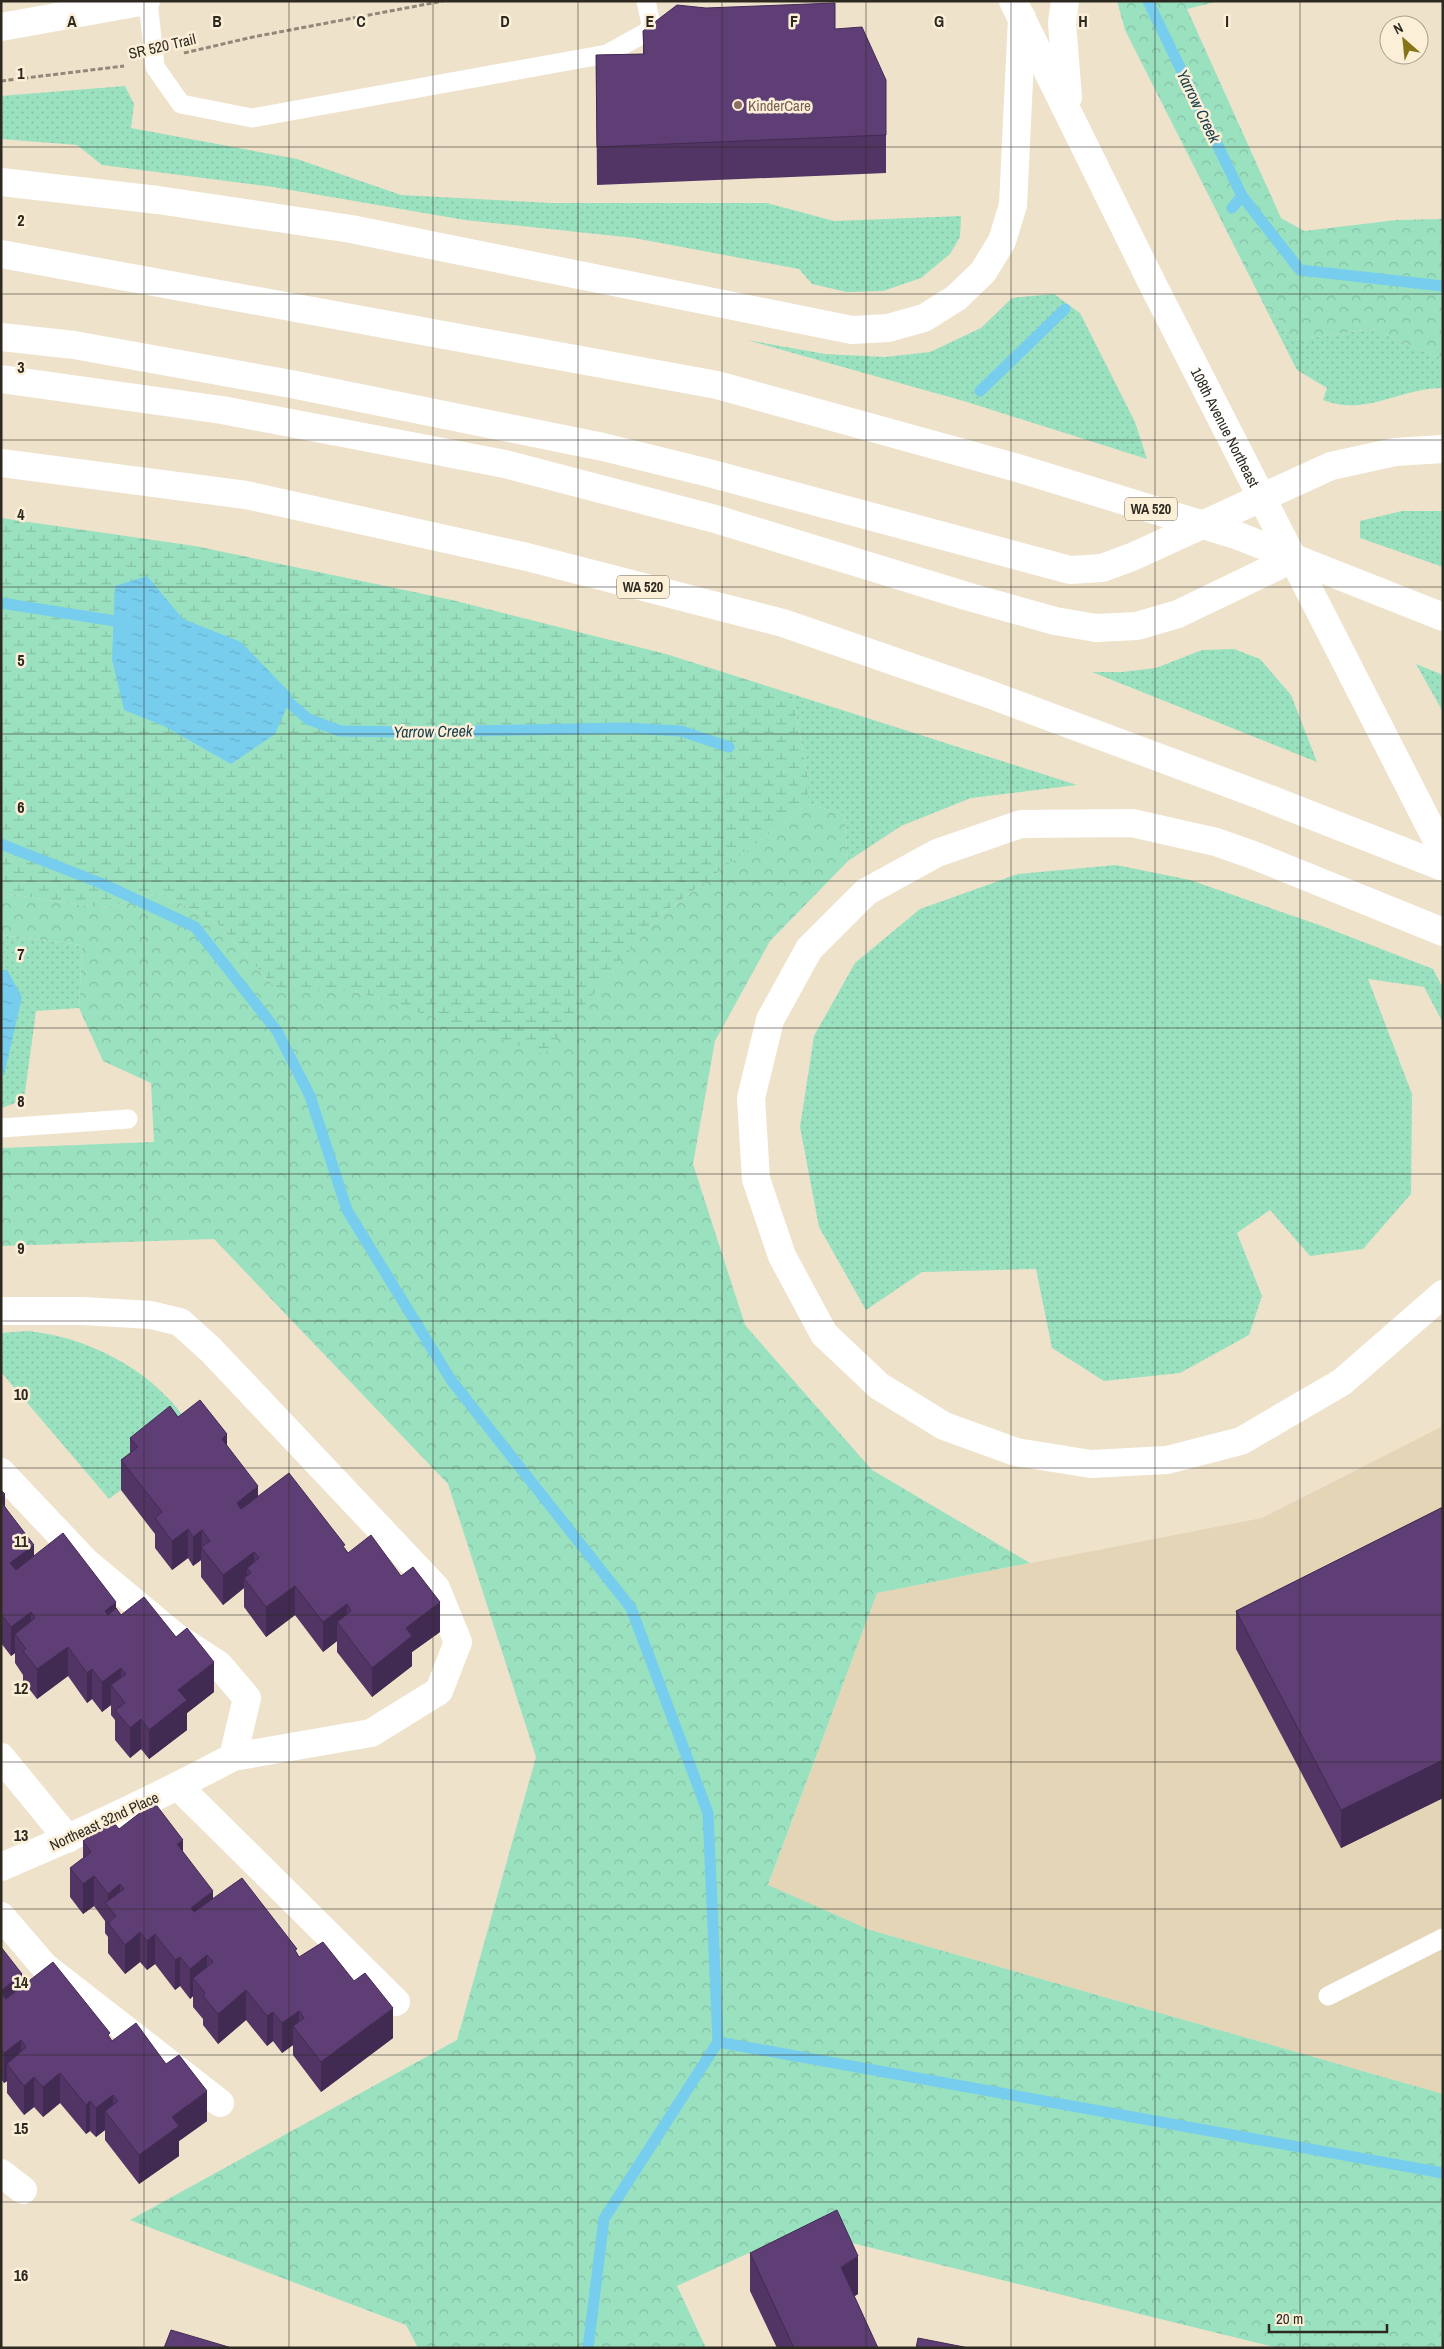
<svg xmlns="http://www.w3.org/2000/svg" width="1444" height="2349" viewBox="0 0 1444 2349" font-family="'Archivo Narrow',sans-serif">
	<defs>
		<pattern id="grass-dots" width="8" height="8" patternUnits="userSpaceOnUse" patternTransform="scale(1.25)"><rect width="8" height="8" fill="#9ae1c0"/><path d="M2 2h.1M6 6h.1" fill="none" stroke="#85c1a5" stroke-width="1.8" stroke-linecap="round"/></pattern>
		<pattern id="forest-crowns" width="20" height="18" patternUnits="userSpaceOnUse" patternTransform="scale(1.25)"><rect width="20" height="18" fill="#9ae1c0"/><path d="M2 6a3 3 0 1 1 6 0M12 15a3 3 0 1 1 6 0" fill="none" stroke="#85c1a5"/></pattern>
		<pattern id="wetland-marsh" width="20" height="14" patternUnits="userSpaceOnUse" patternTransform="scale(1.25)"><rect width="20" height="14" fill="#9ae1c0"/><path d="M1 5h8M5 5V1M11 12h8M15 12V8" fill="none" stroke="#85c1a5"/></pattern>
		<pattern id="water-ripples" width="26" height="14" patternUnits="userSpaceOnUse" patternTransform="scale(1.25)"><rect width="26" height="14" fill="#77cded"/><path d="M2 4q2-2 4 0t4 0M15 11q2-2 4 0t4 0" fill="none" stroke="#67b0cb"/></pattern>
	</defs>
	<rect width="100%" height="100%" fill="#eee2cb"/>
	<path fill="#e4d5b7" d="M1443 1426V2094L870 1930 768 1886 877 1593 1262 1518Z"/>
	<g fill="url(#grass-dots)">
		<path d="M125 86 134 104 131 128 297 159 401 195 552 203H767L834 221 961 216 960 237 950 254 921 278 883 291 847 292 812 284 799 269 634 238 465 220 273 187 102 165 77 145 1 139V96Z"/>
		<path d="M1258 293 1294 340 1373 329 1437 357H1443V388C1400 388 1365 417 1323 400L1327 388 1297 370Z"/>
		<path d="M1054 294 1080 313 1135 422 1147 459 967 402 747 340 825 354 885 357 930 352 981 328 1012 298Z"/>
		<path d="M1402 511H1443V567L1360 538V521Z"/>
		<path d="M1234 649 1260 659 1291 695 1317 762 1092 672H1122L1156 668 1202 650Z"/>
		<path d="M1416 664 1443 675V712Z"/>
		<path d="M792 694 1077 785 971 798 901 826 848 861 844 814 808 804V777Z"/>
		<path d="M1116 865 1190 880 1322 926 1433 969 1443 988V1023L1424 987 1368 979 1412 1094 1411 1194 1363 1249 1310 1256 1270 1210 1237 1233 1262 1296 1249 1335 1180 1373 1104 1381 1052 1348 1036 1269 922 1272 866 1310 819 1227 800 1127 814 1036 855 963 920 909 1018 874Z"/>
		<path d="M1 935 82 945 79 1008 36 1011 24 1100 1 1108Z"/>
		<path d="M28 1331C87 1337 148 1368 184 1417L138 1477 109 1499 1 1372V1333Z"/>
	</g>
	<g fill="url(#forest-crowns)">
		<path d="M1117 1H1219L1187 9 1281 218 1304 231 1397 220 1443 219V357H1437L1373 329 1294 340 1258 293 1125 30Z"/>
		<path d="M808 804 844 814 848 861 770 941 715 1041 693 1164 745 1325 872 1470 1030 1563 877 1593 768 1885 870 1930 1443 2094V2348H1278L799 2230 677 2286 706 2348H418L406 2325 130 2220 457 2040 536 1757 448 1484 214 1239 1 1246V1148L154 1142 151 1083 103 1061 79 1008 82 945 1 935V893L103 908 162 893 218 924 278 991H355L544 1053 658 917Z"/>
	</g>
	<path fill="url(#wetland-marsh)" d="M1 518 195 546 452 600 666 654 792 694 808 777V804L658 917 544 1054 355 991H278L218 924 162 893 103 908 1 893Z"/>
	<g fill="url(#water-ripples)">
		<path d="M147 576 183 619 241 642 292 695 275 734 231 764 164 726 124 710 112 659 115 586Z"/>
		<path d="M1 970H7L22 997 4 1075 1 1076Z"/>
	</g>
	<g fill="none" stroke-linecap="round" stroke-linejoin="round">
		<g stroke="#77cded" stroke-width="11">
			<path d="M1148 1 1242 196 1232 208"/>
			<path d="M1242 196 1300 270 1443 286"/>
			<path d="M980 391 1065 309"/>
			<path d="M1 603 128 623"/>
			<path d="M277 692 308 719 340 731 412 732 624 728 681 731 729 747"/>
			<path d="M1 844 103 884 195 927 277 1031 310 1096 347 1210 451 1380 631 1608 708 1813 718 2042 1443 2173"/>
			<path d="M588 2348 604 2219 718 2042"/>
		</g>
		<g stroke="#918879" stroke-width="3" stroke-dasharray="5 2.5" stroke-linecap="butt">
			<path d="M184 53 253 37 443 1"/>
			<path d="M1 81 124 66"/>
		</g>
		<g stroke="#fff" stroke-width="19">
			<path d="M148 1 155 67 181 104 252 118 607 54 652 29 646 1"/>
			<path d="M1 1128 128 1119"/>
			<path d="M1328 1996 1443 1938"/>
		</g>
		<g stroke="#fff" stroke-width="28">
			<path d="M1 1311H83L151 1315 180 1322 211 1350 436 1588 458 1642 439 1691 371 1733 233 1757"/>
			<path d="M1 1472 86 1562 176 1637 219 1665 247 1698 233 1757C158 1797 80 1834 1 1867"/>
			<path d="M1 1757 68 1839"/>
			<path d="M178 1786 396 2002"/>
			<path d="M1 1916 44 1966 220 2103"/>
			<path d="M1 2173 23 2190"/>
		</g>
		<g stroke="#fff" stroke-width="28">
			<path id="s1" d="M1013 1 1153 285 1443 852"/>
			<path d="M1065 1 1062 23 1068 97"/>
			<path d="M1 27 146 1"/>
		</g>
		<g stroke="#fff" stroke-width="28">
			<path d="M1 182 158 200 351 229 852 330 888 328 924 318 956 298 983 272 1002 241 1013 205 1022 18"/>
			<path d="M1 254 717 385 1014 467 1236 535 1443 617"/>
			<path d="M1 337 74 345 291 384 603 447 709 473 1070 570 1102 568 1132 557 1331 466 1395 452 1443 449"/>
			<path d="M1 379 222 410 505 464 719 520 966 596 1055 621 1096 628 1137 626 1178 614 1292 559"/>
			<path d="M1 463 246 495 527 557 783 623 986 693 1262 796 1443 867"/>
			<path d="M1443 932 1253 855 1216 842 1132 823 1021 824 937 853 866 892 809 949 770 1020 751 1098 756 1179 782 1256 824 1334 879 1386 944 1426 1016 1452 1091 1464 1167 1460 1241 1441 1342 1382 1443 1294"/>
		</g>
	</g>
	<g fill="#523565">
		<path d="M835 29 886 80V173L597 185 596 55 643 54V31Z"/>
		<path d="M178 1417 227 1446 258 1496 345 1549 348 1553 440 1632 412 1652V1666L372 1697 337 1652V1641L323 1652 295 1615 266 1637 244 1607V1588L223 1605 201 1577V1560L193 1566 188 1558 172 1570 155 1548V1534L121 1490V1460L130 1454V1438Z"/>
		<path d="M1 1490 5 1506 34 1556 116 1608 121 1615 214 1692 187 1713V1730L149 1759 141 1749 130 1758 115 1740V1720L111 1715V1705L102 1712 92 1699 87 1703 68 1676 37 1699 23 1681V1675L15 1663V1653L11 1656 1 1643Z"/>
		<path d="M1443 1507V1798L1341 1848 1236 1649V1611Z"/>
		<path d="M119 1829 183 1852 213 1899 297 1953 299 1957 393 2038 321 2092 293 2055V2045L282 2053 273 2041 267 2046 246 2020 218 2044 203 2025V2019L193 2007V1996L190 1999 180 1986 175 1990 155 1964 147 1970 140 1962 125 1974 108 1953V1937L105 1933V1921L94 1906 83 1914 70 1897V1868L83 1858V1841Z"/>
		<path d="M1 1947 22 1986 110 2038 112 2041 207 2121 179 2141V2156L139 2184 105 2140V2130L96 2137 90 2131 86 2134 60 2103 43 2117 34 2107 24 2115 7 2093V2081L4 2083 1 2079Z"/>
		<path d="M750 2253 858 2294 854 2296 878 2348H777L750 2291Z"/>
	</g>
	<g fill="#422b52">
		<path d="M227 1434V1464L222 1439Z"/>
		<path d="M258 1486V1516L237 1532V1503Z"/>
		<path d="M5 1494V1524L1 1526V1497Z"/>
		<path d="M188 1529V1558L172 1570V1541Z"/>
		<path d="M202 1530 201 1560 193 1566V1537Z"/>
		<path d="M34 1545V1574L10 1593V1563Z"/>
		<path d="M254 1552V1581L251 1573 247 1568V1581L244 1578V1588L223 1605V1575Z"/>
		<path d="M295 1586V1615L266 1637V1607Z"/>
		<path d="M116 1602V1631L105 1611Z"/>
		<path d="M440 1602V1632L412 1652V1666L372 1697V1668L406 1628Z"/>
		<path d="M347 1604V1634L337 1622V1641L323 1652V1622Z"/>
		<path d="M31 1612V1641L15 1634V1653L11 1656V1627Z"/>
		<path d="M68 1647V1676L37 1699V1669Z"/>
		<path d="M214 1662V1692L187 1713V1730L149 1759V1730L178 1690Z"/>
		<path d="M121 1668V1697L111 1685V1705L102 1712V1682Z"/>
		<path d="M92 1669V1699L87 1703V1673Z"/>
		<path d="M141 1719V1749L130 1758V1728Z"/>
		<path d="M1443 1760V1798L1341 1848V1810Z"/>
		<path d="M183 1840V1869L177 1844Z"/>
		<path d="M94 1876V1906L83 1914V1884Z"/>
		<path d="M120 1884V1914L116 1916 108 1906V1894Z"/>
		<path d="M213 1891V1921L191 1938V1908Z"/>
		<path d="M140 1932V1962L125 1974V1945Z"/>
		<path d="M155 1934V1964L147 1970V1941Z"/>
		<path d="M207 1955V1985L193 1978V1996L190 1999V1969Z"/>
		<path d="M180 1957V1986L175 1990V1960Z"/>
		<path d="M22 1974V2004L1 2021V1991Z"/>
		<path d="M246 1990V2020L218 2044V2014Z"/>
		<path d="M393 2008V2038L321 2092V2062Z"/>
		<path d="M299 2011V2033L293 2026V2045L282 2053V2023Z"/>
		<path d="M273 2012V2041L267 2046V2016Z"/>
		<path d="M21 2040V2069L7 2064V2081L4 2083V2053Z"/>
		<path d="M60 2073V2103L43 2117V2087Z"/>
		<path d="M34 2077V2107L24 2115V2086Z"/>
		<path d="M207 2091V2121L179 2141V2156L139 2184V2155L172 2117Z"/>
		<path d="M113 2095V2121L105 2111V2130L96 2137V2108Z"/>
		<path d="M90 2101V2131L86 2134V2105Z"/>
		<path d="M858 2256V2294L841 2305V2267Z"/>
	</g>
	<g fill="#5f3e75" stroke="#422b52">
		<path d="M835 3V29L862 27 886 80V135L597 147 596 55 644 54 643 31 677 5 706 8Z"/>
		<path d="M200 1400 227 1434 222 1439 258 1486 237 1503 241 1509 289 1473 345 1545 343 1546 348 1553 371 1535 401 1576 413 1567 440 1602 406 1628 412 1636 372 1668 337 1622 351 1611 347 1604 323 1622 295 1586 266 1607 244 1578 251 1573 247 1568 259 1558 254 1552 223 1575 201 1547 210 1541 202 1530 193 1537 188 1529 172 1541 155 1518 162 1512 121 1460 138 1447 130 1438 170 1406 178 1417Z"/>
		<path d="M1 1490 5 1494 1 1497Z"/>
		<path d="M1 1502 34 1545 10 1563 16 1570 63 1533 116 1602 105 1611 108 1615 116 1608 121 1615 144 1597 176 1637 187 1628 214 1662 178 1690 187 1700 149 1730 141 1719 130 1728 115 1710 125 1703 111 1685 126 1674 121 1668 102 1682 92 1669 87 1673 68 1647 37 1669 23 1651 26 1649 15 1634 35 1618 31 1612 11 1627 1 1614Z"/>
		<path d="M1443 1507V1760L1341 1810 1236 1611Z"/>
		<path d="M154 1802 183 1840 177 1844 213 1891 191 1908 194 1912 242 1878 297 1949 295 1950 299 1957 323 1942 354 1981 365 1973 393 2008 321 2062 293 2026 304 2018 299 2011 282 2023 273 2012 267 2016 246 1990 218 2014 203 1996 205 1993 193 1978 213 1962 207 1955 190 1969 180 1957 175 1960 155 1934 147 1941 140 1932 125 1945 108 1923 116 1916 105 1903 124 1889 120 1884 108 1894 94 1876 83 1884 70 1868 91 1852 83 1841 111 1819 119 1829Z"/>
		<path d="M1 1947 22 1974 1 1991Z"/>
		<path d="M53 1962 110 2033 108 2035 112 2041 136 2023 166 2064 179 2055 207 2091 172 2117 179 2126 139 2155 105 2111 118 2101 113 2095 96 2108 90 2101 86 2105 60 2073 43 2087 34 2077 24 2086 7 2064 26 2047 21 2040 4 2053 1 2049V1993L6 1999Z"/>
		<path d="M837 2210 858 2256 841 2267 878 2348H794L750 2253Z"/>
		<path d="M171 2330 232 2348H164Z"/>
		<path d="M918 2338 969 2348H916Z"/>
	</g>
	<path fill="none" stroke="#2d2820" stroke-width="1" stroke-opacity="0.55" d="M144 1V2348M289 1V2348M433 1V2348M578 1V2348M722 1V2348M866 1V2348M1011 1V2348M1155 1V2348M1300 1V2348M1 147H1443M1 294H1443M1 440H1443M1 587H1443M1 734H1443M1 881H1443M1 1028H1443M1 1174H1443M1 1321H1443M1 1468H1443M1 1615H1443M1 1762H1443M1 1909H1443M1 2055H1443M1 2202H1443"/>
	<circle fill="#8d6e63" stroke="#fcefd8" stroke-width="2" cx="738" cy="105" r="5"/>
	<g text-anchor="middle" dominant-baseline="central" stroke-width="5" stroke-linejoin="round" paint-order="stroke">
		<g fill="#fcefd8" stroke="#6b6457" stroke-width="1">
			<rect x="1125" y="497.5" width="52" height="23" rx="4"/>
			<rect x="617" y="575.5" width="52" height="23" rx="4"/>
		</g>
		<g font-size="14" font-weight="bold" fill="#2d2820">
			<text x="1151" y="509">WA 520</text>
			<text x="643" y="587">WA 520</text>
		</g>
		<g font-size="15" fill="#2d2820" stroke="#fcefd8">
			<text transform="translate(162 46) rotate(-13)">SR 520 Trail</text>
			<text stroke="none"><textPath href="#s1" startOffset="476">108th Avenue Northeast</textPath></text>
			<text transform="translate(104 1821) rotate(-25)">Northeast 32nd Place</text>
		</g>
		<g font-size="15" fill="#785e54" stroke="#fcefd8" text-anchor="start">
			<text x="748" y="105">KinderCare</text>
		</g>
		<g font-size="16" font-style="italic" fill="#19404e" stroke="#fcefd8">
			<text transform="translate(1199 106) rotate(64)">Yarrow Creek</text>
			<text transform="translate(433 731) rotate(-1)">Yarrow Creek</text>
		</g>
	</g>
	<g font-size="16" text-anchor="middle" font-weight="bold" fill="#2d2820" stroke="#fcefd8" stroke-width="5" stroke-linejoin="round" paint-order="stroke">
		<text x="72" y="27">A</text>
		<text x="217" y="27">B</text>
		<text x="361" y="27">C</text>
		<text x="505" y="27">D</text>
		<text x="650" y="27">E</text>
		<text x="794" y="27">F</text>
		<text x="939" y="27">G</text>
		<text x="1083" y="27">H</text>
		<text x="1227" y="27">I</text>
		<text x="21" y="79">1</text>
		<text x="21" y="226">2</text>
		<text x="21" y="373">3</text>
		<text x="21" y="520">4</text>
		<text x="21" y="666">5</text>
		<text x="21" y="813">6</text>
		<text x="21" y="960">7</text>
		<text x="21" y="1107">8</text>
		<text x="21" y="1254">9</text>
		<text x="21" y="1400">10</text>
		<text x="21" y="1547">11</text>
		<text x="21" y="1694">12</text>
		<text x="21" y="1841">13</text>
		<text x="21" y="1988">14</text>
		<text x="21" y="2134">15</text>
		<text x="21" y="2281">16</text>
	</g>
	<rect width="1444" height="2349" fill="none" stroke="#2d2820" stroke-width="5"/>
	<g transform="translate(1404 40) rotate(333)"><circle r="24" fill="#fcefd8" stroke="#a99f8e"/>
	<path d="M0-4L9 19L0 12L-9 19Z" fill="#867518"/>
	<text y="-8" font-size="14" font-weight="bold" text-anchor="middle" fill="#2d2820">N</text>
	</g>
	<path d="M1269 2324v8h118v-8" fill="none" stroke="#2d2820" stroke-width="2.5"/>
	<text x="1276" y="2324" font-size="15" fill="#2d2820" stroke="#fcefd8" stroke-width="4" paint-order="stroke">20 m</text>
</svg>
